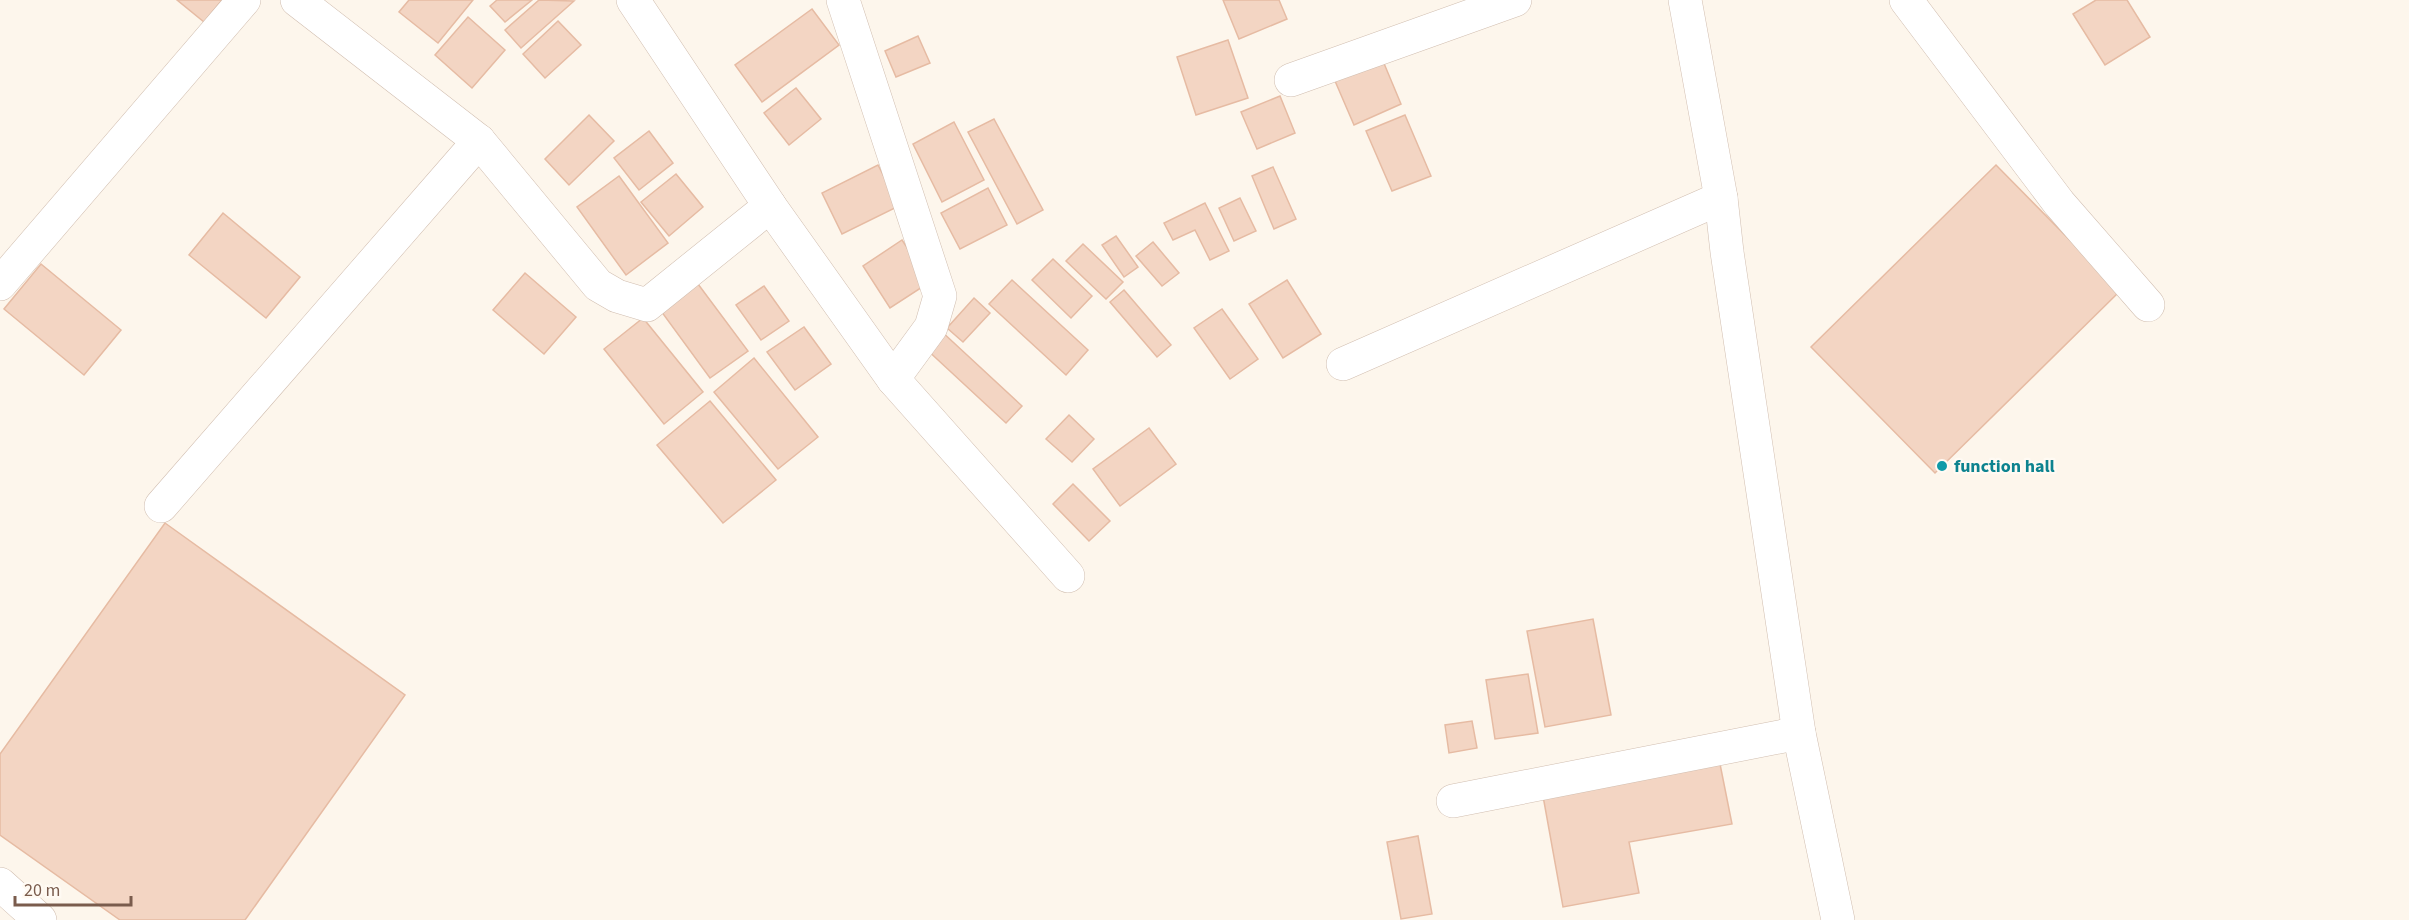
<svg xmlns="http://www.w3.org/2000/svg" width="2409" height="920" viewBox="0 0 2409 920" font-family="'Source Sans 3',sans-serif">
	<rect width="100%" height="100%" fill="#fdf6ec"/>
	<g fill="#f3d5c3" stroke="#e6bba3" stroke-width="1.5">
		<path d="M177 0H222L204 22Z"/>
		<path d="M409 0H473L438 43 399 12Z"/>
		<path d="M497 0H532L505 22 490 6Z"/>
		<path d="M539 0 574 1 521 48 505 30Z"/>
		<path d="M1223 0H1279L1287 19 1239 39Z"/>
		<path d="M2096 0H2127L2150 37 2105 65 2073 14Z"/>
		<path d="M812 9 839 45 762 102 735 65Z"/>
		<path d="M468 17 505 50 472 88 435 55Z"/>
		<path d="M558 21 581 45 545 78 523 54Z"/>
		<path d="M918 36 930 63 896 77 885 51Z"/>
		<path d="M1228 40 1248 98 1196 115 1177 57Z"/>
		<path d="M1383 61 1401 104 1354 125 1335 81Z"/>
		<path d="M796 88 821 119 789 145 764 113Z"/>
		<path d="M1280 96 1295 133 1257 149 1241 112Z"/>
		<path d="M589 115 614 141 569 185 545 159Z"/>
		<path d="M1405 115 1431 176 1392 191 1366 131Z"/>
		<path d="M994 119 1043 210 1017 224 968 132Z"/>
		<path d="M954 122 984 180 942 202 913 144Z"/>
		<path d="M649 131 673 163 639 190 614 158Z"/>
		<path d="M878 165 899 206 842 234 822 193Z"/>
		<path d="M1996 165 2120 291 1935 473 1811 347Z"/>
		<path d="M1273 167 1296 219 1274 229 1252 176Z"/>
		<path d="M676 174 703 207 669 236 641 202Z"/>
		<path d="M619 176 668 243 626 275 577 207Z"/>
		<path d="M988 188 1007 225 960 249 941 213Z"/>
		<path d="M1240 198 1256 231 1234 241 1219 208Z"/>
		<path d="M1205 203 1229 251 1210 260 1195 230 1173 240 1164 223Z"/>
		<path d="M223 213 300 277 266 318 189 255Z"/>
		<path d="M1116 236 1138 267 1124 277 1102 245Z"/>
		<path d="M902 240 930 282 890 308 863 266Z"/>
		<path d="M1153 242 1179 273 1162 286 1136 256Z"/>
		<path d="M1083 244 1123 282 1106 299 1066 261Z"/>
		<path d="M1053 259 1092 296 1071 318 1032 280Z"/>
		<path d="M41 264 121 330 84 375 4 309Z"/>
		<path d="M525 273 576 317 544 354 493 310Z"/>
		<path d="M1012 280 1088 350 1066 375 989 304Z"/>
		<path d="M1287 280 1321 334 1283 358 1249 304Z"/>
		<path d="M698 284 748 351 710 378 661 311Z"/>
		<path d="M764 286 789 321 761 340 736 305Z"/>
		<path d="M1124 290 1171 345 1157 357 1110 302Z"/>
		<path d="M974 298 990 313 963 342 947 328Z"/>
		<path d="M1222 309 1258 359 1230 379 1194 328Z"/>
		<path d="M643 318 703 392 664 424 604 349Z"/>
		<path d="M804 327 831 364 795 390 767 352Z"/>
		<path d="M940 330 1022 406 1006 423 924 347Z"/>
		<path d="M754 358 818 437 778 469 714 392Z"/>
		<path d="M710 401 776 480 723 523 657 445Z"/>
		<path d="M1069 415 1094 439 1072 462 1046 439Z"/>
		<path d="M1149 428 1176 464 1120 506 1093 469Z"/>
		<path d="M1073 484 1110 521 1089 541 1053 504Z"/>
		<path d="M165 523 405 695 245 920H120L0 835V754Z"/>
		<path d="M1593 619 1611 715 1545 727 1527 631Z"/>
		<path d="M1528 674 1538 733 1495 739 1486 680Z"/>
		<path d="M1472 721 1477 748 1449 753 1445 725Z"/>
		<path d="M1720 764 1732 824 1629 842 1639 893 1563 907 1543 796Z"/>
		<path d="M1418 836 1432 914 1401 919 1387 842Z"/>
	</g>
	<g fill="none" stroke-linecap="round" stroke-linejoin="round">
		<g stroke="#d1beb0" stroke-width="34">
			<g id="minor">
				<path d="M297 0 479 141 598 285 617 296 647 305 770 206"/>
				<path d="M633 0 770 206 893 379 1068 576"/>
				<path d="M843 0 940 296 931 327 893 379"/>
				<path d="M1685 0 1721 198 1727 252 1799 733 1838 920"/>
				<path d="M1906 0 2059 203 2148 305"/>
				<path d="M1291 80 1515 0"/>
				<path d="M0 284 244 0"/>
				<path d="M1343 364 1721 198"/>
				<path d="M161 506 479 141"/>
				<path d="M1453 801 1799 733"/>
				<path d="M0 884 40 920"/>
			</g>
		</g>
		<use href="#minor" stroke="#fff" stroke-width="33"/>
	</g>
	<circle fill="#0f9aa8" stroke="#fffaf3" stroke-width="2" cx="1942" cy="466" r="6"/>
	<g text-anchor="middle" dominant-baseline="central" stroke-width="4.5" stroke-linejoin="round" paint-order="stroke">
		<g font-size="18" font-weight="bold" fill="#0d838f" stroke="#fffaf3" text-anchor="start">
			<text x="1954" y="466">function hall</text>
		</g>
	</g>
	<path d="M15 896v9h116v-9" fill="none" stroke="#7a5c4d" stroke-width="3"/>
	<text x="24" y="896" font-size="18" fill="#7a5c4d" stroke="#fffaf3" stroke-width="4.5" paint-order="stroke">20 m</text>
</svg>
